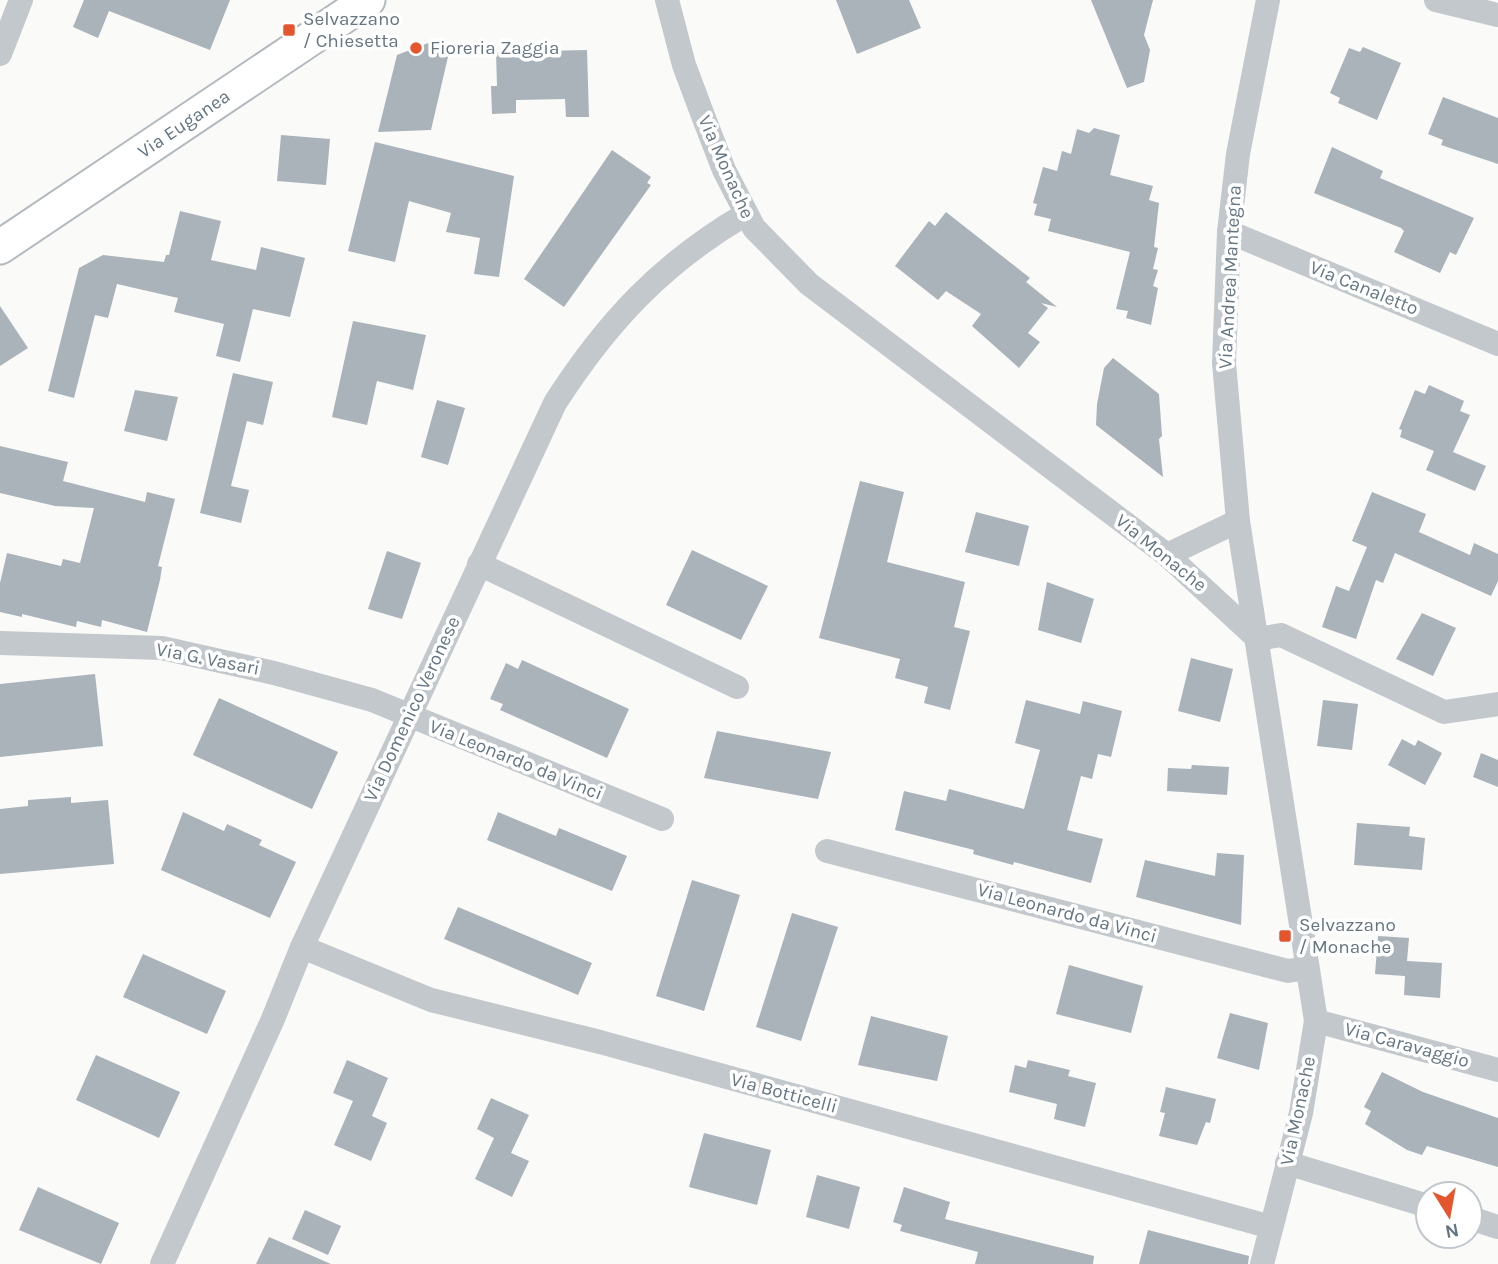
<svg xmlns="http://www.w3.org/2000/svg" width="1498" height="1264" viewBox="0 0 1498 1264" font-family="Karla,sans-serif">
	<rect width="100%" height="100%" fill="#fafaf8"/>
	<g fill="#aab3b9">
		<path d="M84 0H230L210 50 109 11 98 38 73 27Z"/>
		<path d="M836 0H909L921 28 857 54Z"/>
		<path d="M1091 0H1153L1144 35 1150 50 1144 82 1127 88Z"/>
		<path d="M436 40 451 44 431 130 378 132 397 55Z"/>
		<path d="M1363 47 1401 63 1377 120 1338 103 1340 98 1330 93 1349 48 1360 52Z"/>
		<path d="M587 50 589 117H566L565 99 516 100V113L492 114 491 86H497L496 52Z"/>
		<path d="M1443 97 1498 118V164L1441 145 1443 140 1428 134Z"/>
		<path d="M1094 128 1120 135 1110 175 1153 186 1149 200 1159 203 1154 247 1158 248 1153 269 1158 270 1153 286 1158 288 1151 325 1126 318 1128 311 1116 309 1130 252 1048 231 1051 219 1034 215 1037 204 1033 203 1043 167 1057 171 1062 151 1071 154 1077 129 1089 133Z"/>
		<path d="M281 135 330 139 326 185 277 181Z"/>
		<path d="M375 142 514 176 499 277 474 274 480 238 446 232 451 213 409 201 395 262 348 251Z"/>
		<path d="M1332 147 1383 171 1380 178 1474 218 1456 255 1450 252 1440 273 1394 252 1404 231 1401 228 1314 193Z"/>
		<path d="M612 150 651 177 647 183 651 185 564 307 524 279Z"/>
		<path d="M180 211 221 221 211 260 256 270 261 247 305 258 290 317 253 309 240 362 216 356 224 324 174 312 178 298 117 284 108 318 95 315 74 398 48 391 79 268 103 255 164 262 166 255H169Z"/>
		<path d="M946 212 1030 278 1026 282 1057 307 1041 303 1048 308 1028 333 1040 342 1019 368 972 326 981 314 946 291 938 300 895 266 929 221 935 226Z"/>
		<path d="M0 306 28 348 0 366Z"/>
		<path d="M353 321 426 335 413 390 377 381 367 425 332 417Z"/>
		<path d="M1113 358 1159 394 1162 436 1159 439 1163 477 1096 425 1097 404 1104 368Z"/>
		<path d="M233 373 273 382 263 425 247 421 231 486 249 490 241 523 200 513Z"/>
		<path d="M1429 385 1464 401 1460 411 1470 415 1453 452 1486 466 1475 491 1426 470 1434 451 1400 437 1402 430 1399 429 1415 390 1425 394Z"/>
		<path d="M135 390 178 397 167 441 124 431Z"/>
		<path d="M437 400 465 408 448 465 421 457Z"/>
		<path d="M0 446 68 462 63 481 145 502 147 492 175 499 158 566 162 567 160 580 147 632 102 620 101 627 77 621 76 627 22 614V617L0 612V583L7 553 61 566 63 559 80 563 94 508 55 506 0 493Z"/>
		<path d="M860 481 904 492 887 562 965 582 954 627 970 631 950 710 924 703 928 687 895 678 900 659 819 638Z"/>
		<path d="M1372 492 1426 514 1419 532 1470 555 1474 543 1498 554V581L1491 596 1395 553 1383 583 1376 580 1356 639 1322 627 1336 586 1349 591 1367 547 1352 541Z"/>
		<path d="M976 512 1029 526 1019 566 965 552Z"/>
		<path d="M692 550 768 586 741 640 666 605Z"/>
		<path d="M387 551 421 563 402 619 368 609Z"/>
		<path d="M1047 582 1094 599 1081 643 1038 630Z"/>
		<path d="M1422 613 1456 628 1433 676 1396 659Z"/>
		<path d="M1191 658 1233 669 1220 722 1178 711Z"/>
		<path d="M522 660 629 709 607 758 500 710 503 704 490 699 506 663 518 669Z"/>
		<path d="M95 674 103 746 0 757V684Z"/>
		<path d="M219 698 338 752 312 809 193 755Z"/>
		<path d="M1026 700 1080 714 1083 701 1122 711 1111 757 1098 754 1092 779 1081 776 1067 830 1103 839 1091 883 1014 862 1013 865 973 854 974 850 895 830 904 791 946 801 949 789 1024 809 1040 750 1015 743Z"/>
		<path d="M1323 700 1358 704 1352 750 1317 746Z"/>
		<path d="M717 731 831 752 818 799 704 778Z"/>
		<path d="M1402 739 1415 746 1418 740 1442 753 1425 785 1388 765Z"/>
		<path d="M1481 753 1498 760V787L1473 777Z"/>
		<path d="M1192 765 1229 767 1227 795 1167 791 1168 768 1191 769Z"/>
		<path d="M71 797V803L108 800 114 864 0 874V809L28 806V800Z"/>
		<path d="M183 812 224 831 227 824 262 840 259 845 296 862 270 918 161 870Z"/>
		<path d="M498 812 556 836 559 828 627 856 612 891 487 840Z"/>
		<path d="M1357 823 1410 827 1409 836 1425 838 1422 870 1354 865Z"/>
		<path d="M1217 853 1244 855 1241 925 1136 897 1145 860 1215 876Z"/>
		<path d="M692 880 740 895 704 1011 656 996Z"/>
		<path d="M458 907 592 963 578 995 444 939Z"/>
		<path d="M792 913 838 927 801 1041 756 1027Z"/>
		<path d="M1378 936 1409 938 1407 961 1442 963 1440 998 1404 995 1405 976 1375 974Z"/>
		<path d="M143 954 226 991 207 1034 123 997Z"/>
		<path d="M1069 965 1143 986 1131 1033 1056 1014Z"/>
		<path d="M1230 1013 1268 1023 1259 1070 1217 1058Z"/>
		<path d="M871 1016 948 1036 937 1081 858 1065Z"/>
		<path d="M96 1055 180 1092 159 1138 76 1100Z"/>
		<path d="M347 1060 388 1078 372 1116 387 1123 371 1161 334 1145 353 1101 333 1093Z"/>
		<path d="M1028 1060 1070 1070 1068 1076 1096 1083 1085 1127 1054 1119 1057 1104 1009 1092 1015 1065 1026 1068Z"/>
		<path d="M1382 1072 1423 1092 1498 1118V1167L1427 1146 1422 1155 1407 1150 1365 1124 1371 1111 1364 1107Z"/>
		<path d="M1166 1087 1216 1099 1210 1123 1206 1122 1197 1145 1159 1136 1165 1113 1160 1112Z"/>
		<path d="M491 1098 529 1115 511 1153 529 1161 512 1197 475 1179 494 1138 477 1129Z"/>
		<path d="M704 1133 771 1150 757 1205 689 1187Z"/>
		<path d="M817 1175 860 1187 849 1229 806 1217Z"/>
		<path d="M38 1187 119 1223 101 1264 19 1230Z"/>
		<path d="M904 1187 950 1202 945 1219 1094 1256 1093 1264H975L978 1252 900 1231 902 1225 893 1222Z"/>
		<path d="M305 1210 341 1226 328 1255 292 1239Z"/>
		<path d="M1148 1230 1249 1256 1248 1264H1139Z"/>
		<path d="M269 1237 331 1264H256Z"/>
	</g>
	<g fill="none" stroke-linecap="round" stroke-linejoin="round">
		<g stroke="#b3babf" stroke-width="37">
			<path id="secondary" d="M0 247 368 0"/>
		</g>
		<g stroke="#c3c8cc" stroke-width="24">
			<path d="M667 0 684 65 702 113 724 170 754 228 809 284 1167 555 1258 639"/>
			<path d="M1436 0 1498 15"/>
			<path d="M0 54 21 0"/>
			<path d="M1229 232 1498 344"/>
			<path d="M1167 555 1238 521"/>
			<path d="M479 564 737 687"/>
			<path d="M1258 639 1281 635 1444 712 1498 704"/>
			<path d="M0 643 162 648 274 673 372 700 662 819"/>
			<path d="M827 851 1288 971 1307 968"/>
			<path d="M302 947 431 1000 600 1042 1271 1227"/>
			<path d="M1316 1021 1498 1070"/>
			<path d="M1287 1163 1428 1206"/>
			<path d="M1470 1218 1498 1227"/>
			<path d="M162 1264 273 1019 302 947 555 403C607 322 662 263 746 214"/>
			<path d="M1262 1264 1301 1113 1316 1021 1238 521 1224 363 1229 232 1238 154 1268 0"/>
		</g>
		<use href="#secondary" stroke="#fff" stroke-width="33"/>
	</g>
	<g fill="#e4572e" stroke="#fff" stroke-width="2.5">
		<rect x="282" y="23" width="14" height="14" rx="3.5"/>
		<circle cx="416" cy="48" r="7"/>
		<rect x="1278" y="929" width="14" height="14" rx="3.5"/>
	</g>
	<g text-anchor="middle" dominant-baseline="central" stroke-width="7" stroke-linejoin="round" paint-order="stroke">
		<g font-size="19" fill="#657683" stroke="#fff" text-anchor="start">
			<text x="303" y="19">Selvazzano<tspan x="303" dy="22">/ Chiesetta</tspan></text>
			<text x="430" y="48">Fioreria Zaggia</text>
			<text x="1299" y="925">Selvazzano<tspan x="1299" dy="22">/ Monache</tspan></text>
		</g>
		<g font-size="19" fill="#657683" stroke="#fff">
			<text transform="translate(184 124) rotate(-34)">Via Euganea</text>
			<text transform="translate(726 167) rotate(66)">Via Monache</text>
			<text transform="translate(1230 277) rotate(-87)">Via Andrea Mantegna</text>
			<text transform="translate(1364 288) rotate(22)">Via Canaletto</text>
			<text transform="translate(1161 553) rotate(39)">Via Monache</text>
			<text transform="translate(208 659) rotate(11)">Via G. Vasari</text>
			<text transform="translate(412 709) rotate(-65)">Via Domenico Veronese</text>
			<text transform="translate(516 760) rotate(22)">Via Leonardo da Vinci</text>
			<text transform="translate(1067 913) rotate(15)">Via Leonardo da Vinci</text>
			<text transform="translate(1407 1045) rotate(15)">Via Caravaggio</text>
			<text transform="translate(784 1093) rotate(15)">Via Botticelli</text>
			<text transform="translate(1298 1111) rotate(-78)">Via Monache</text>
		</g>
	</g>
	<g transform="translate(1449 1215) rotate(169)"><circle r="33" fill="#ffffff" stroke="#c1c8cd" stroke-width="2"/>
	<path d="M0-5L12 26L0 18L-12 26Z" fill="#e4572e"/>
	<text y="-10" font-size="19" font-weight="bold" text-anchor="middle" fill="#657683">N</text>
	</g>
</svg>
